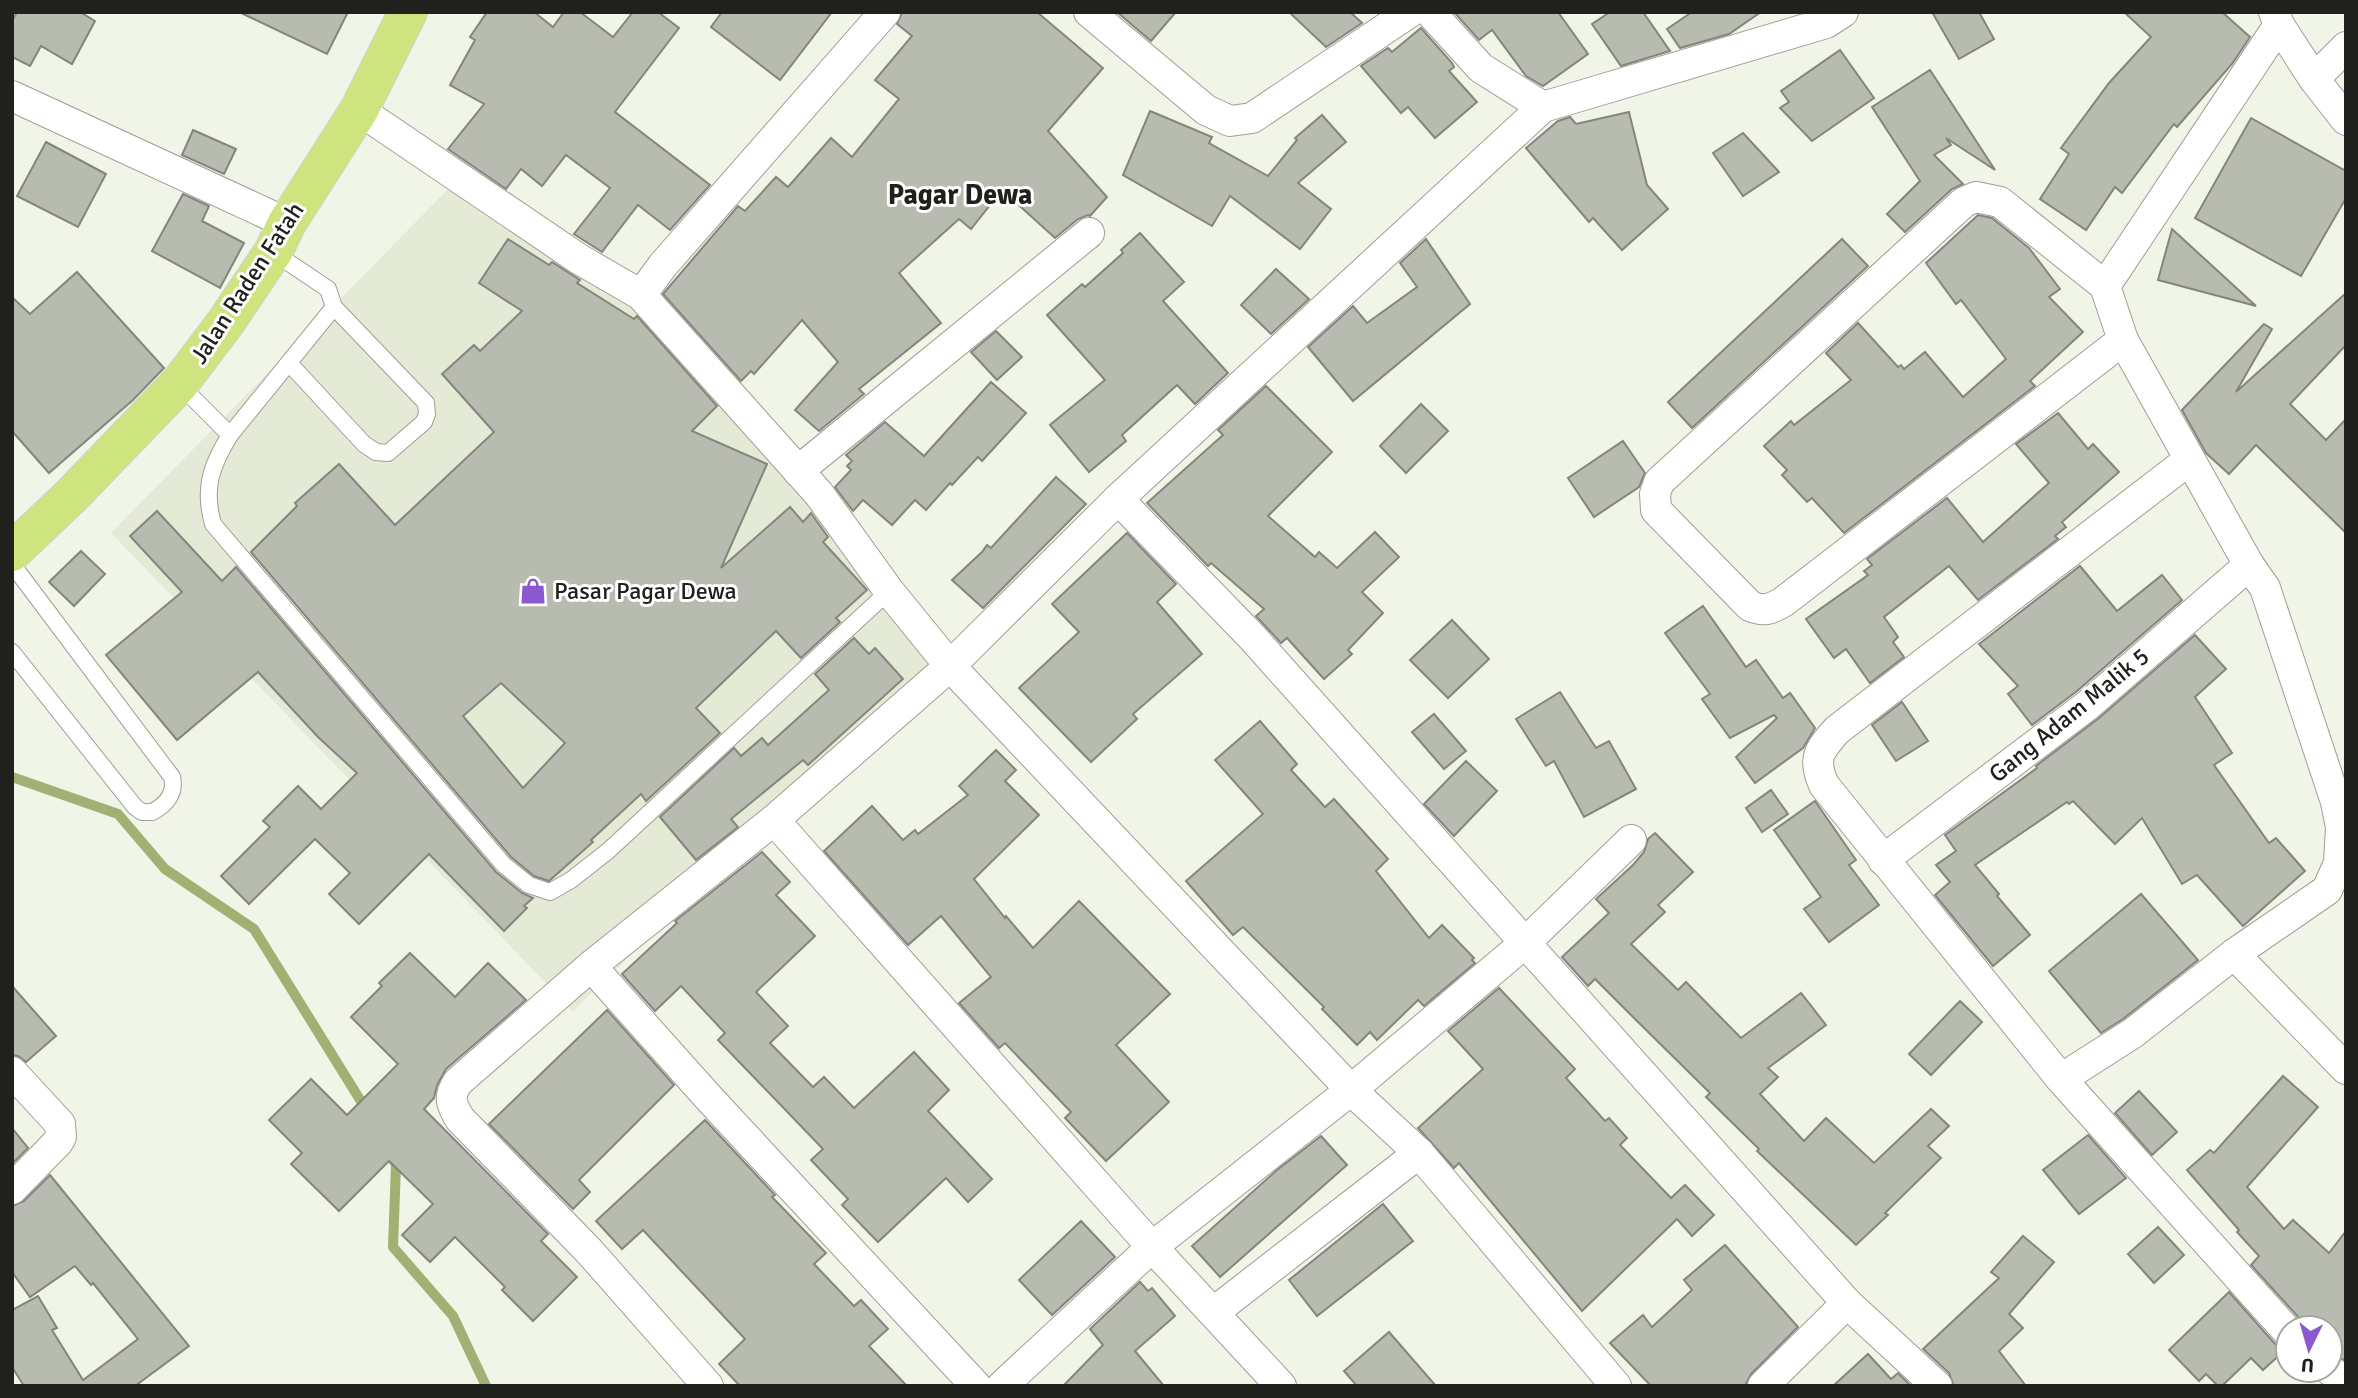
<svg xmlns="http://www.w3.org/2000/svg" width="2358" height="1398" viewBox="0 0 2358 1398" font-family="Signika,sans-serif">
	<rect width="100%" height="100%" fill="#f1f5e8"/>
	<path fill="#e4ead6" d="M450 187 705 357 946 650 573 1011 111 533Z"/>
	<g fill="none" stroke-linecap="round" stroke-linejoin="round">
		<g stroke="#a1b173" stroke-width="10">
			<path d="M12 777 118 814 165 869 254 929 367 1111"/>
			<path d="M392 1158 396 1165 393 1247 453 1316 486 1386"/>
		</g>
	</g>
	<g fill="#b8bbaf" stroke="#83877b" stroke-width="2" fill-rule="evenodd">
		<path d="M17 12H80L95 21 72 64 41 46 30 66 12 57V21Z"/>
		<path d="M239 12H348L327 54Z"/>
		<path d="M487 12H534L553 27 564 12H580L613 37 633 12H658L679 28 615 112 710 185 670 230 638 205 602 252 574 234 610 188 566 155 542 186 521 169 506 189 448 149 484 104 450 85 475 40 470 37Z"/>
		<path d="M722 12H832L780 80 711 27Z"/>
		<path d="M902 12H1037L1103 68 1048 131 1107 197 1090 216 1088 215 1078 219 1055 238 1002 190 971 229 959 219 899 273 941 323 859 389 864 394 819 431 795 410 838 362 802 320 754 374 751 371 741 381 663 294 738 206 745 211 776 177 788 187 831 138 852 157 899 99 875 80 912 36 897 24Z"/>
		<path d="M1117 12H1176L1151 41Z"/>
		<path d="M1289 12H1350L1362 23 1326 47Z"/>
		<path d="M1454 12H1558L1588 54 1543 86 1526 76 1492 30 1479 40Z"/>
		<path d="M1610 12H1643L1670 51 1621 66 1592 24Z"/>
		<path d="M1692 12H1761L1729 34 1680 48 1667 29Z"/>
		<path d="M1932 12H1979L1994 39 1959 59Z"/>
		<path d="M2124 12H2222L2250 37 2232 64 2177 127 2174 124 2122 193 2115 187 2086 230 2040 199 2069 154 2061 148 2109 83 2151 37Z"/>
		<path d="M1421 28 1452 63 1454 67 1449 71 1477 102 1435 138 1408 107 1401 113 1361 66 1388 48 1392 52Z"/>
		<path d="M1840 50 1874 98 1812 141 1780 108 1789 102 1781 91Z"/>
		<path d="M1930 70 1995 170 1946 138 1951 145 1934 155 1963 184 1952 189 1905 232 1887 214 1920 181 1872 107Z"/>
		<path d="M1150 111 1212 137 1209 143 1268 176 1297 140 1295 138 1322 115 1346 142 1298 183 1331 209 1300 249 1230 196 1212 226 1123 175Z"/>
		<path d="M1629 112 1647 185 1668 209 1622 250 1593 218 1589 222 1526 148 1558 121 1570 117 1576 124Z"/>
		<path d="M2251 118 2346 171V198L2301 276 2195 218Z"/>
		<path d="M193 130 236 149 224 174 182 155Z"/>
		<path d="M1743 133 1779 172 1743 196 1713 153Z"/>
		<path d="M46 142 106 174 78 227 17 196Z"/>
		<path d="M183 194 209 206 202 221 244 243 220 288 152 251Z"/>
		<path d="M1978 215 1992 218 2029 248 2060 289 2049 297 2083 332 2030 381 2035 386 1844 533 1812 498 1807 502 1782 475 1787 470 1764 446 1791 421 1794 425 1851 380 1826 353 1858 323 1898 367 1901 365 1904 369 1925 352 1963 397 2006 359 1961 300 1956 304 1926 263Z"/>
		<path d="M2172 229 2256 306 2158 280Z"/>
		<path d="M1140 233 1184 282 1163 301 1228 373 1195 404 1177 385 1122 435 1126 441 1089 472 1050 425 1105 380 1047 315 1082 284 1085 287 1123 253 1121 250Z"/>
		<path d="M508 239 549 265 552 262 580 280 577 283 634 319 637 316 717 406 692 431 767 464 721 568 790 507 803 522 811 513 828 537 823 542 867 590 836 618 840 622 801 658 776 631 696 708 720 733 646 801 641 794 591 840 593 842 549 881 534 876 511 857 251 552 297 506 295 503 339 464 395 525 494 432 442 374 474 345 480 351 522 311 479 283ZM501 683 565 743 523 788 463 716Z"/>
		<path d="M1426 239 1470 304 1353 401 1308 347 1353 306 1367 323 1417 287 1400 263Z"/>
		<path d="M1842 239 1868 266 1692 428 1668 402Z"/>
		<path d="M1276 269 1309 299 1271 334 1241 305Z"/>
		<path d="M77 272 164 368 133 400 49 473 12 431V297L30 314Z"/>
		<path d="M2346 293V345L2290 404 2326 440 2346 419V533L2256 445 2229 474 2206 453 2182 410 2264 324 2272 329 2236 392Z"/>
		<path d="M996 331 1022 357 997 380 971 352Z"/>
		<path d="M991 382 1026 413 982 461 978 457 952 485 950 483 926 510 915 500 892 525 863 500 853 511 835 487 851 470 847 466 852 461 846 455 885 422 924 456Z"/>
		<path d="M1266 386 1332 452 1268 516 1315 557 1319 552 1337 568 1375 532 1399 557 1362 592 1383 613 1348 650 1352 654 1324 679 1287 638 1281 643 1256 616 1264 609 1211 563 1208 566 1147 503 1223 435 1218 430Z"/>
		<path d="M1421 404 1448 431 1406 473 1380 446Z"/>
		<path d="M2058 413 2088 449 2093 444 2119 472 2062 522 2066 527 2055 536 2058 539 1978 600 1949 566 1884 617 1898 637 1893 642 1904 657 1870 683 1846 649 1834 658 1806 619 1868 575 1864 571 1872 565 1867 559 1947 498 1983 542 2049 483 2016 444Z"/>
		<path d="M1623 441 1645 473 1639 487 1594 517 1568 478Z"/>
		<path d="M1056 477 1086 504 983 608 952 580 982 552 987 545 991 548Z"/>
		<path d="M157 511 222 581 236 567 496 872 522 893 533 898 524 906 527 908 504 931 429 854 359 924 329 894 350 873 315 839 249 904 221 876 270 827 263 821 298 786 321 809 357 773 318 737 258 672 177 740 106 655 182 592 130 536Z"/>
		<path d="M1127 533 1176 584 1157 602 1202 654 1133 714 1137 719 1091 762 1019 688 1079 632 1052 604Z"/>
		<path d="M81 551 105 574 74 606 49 582Z"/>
		<path d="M2080 566 2117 611 2162 575 2182 600 2077 691 2032 725 2008 694 2018 686 1979 644Z"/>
		<path d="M1703 606 1746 667 1756 660 1783 698 1790 693 1815 728 1803 748 1755 783 1736 757 1777 718 1774 715 1730 738 1702 699 1710 694 1665 633Z"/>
		<path d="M1452 620 1489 659 1448 698 1410 660Z"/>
		<path d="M2195 635 2226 669 2195 697 2232 753 2214 765 2269 843 2276 838 2305 871 2243 926 2197 875 2182 884 2142 818 2115 844 2073 801 2069 804 2067 802 1975 865 1999 894 1997 896 2030 935 1993 966 1935 895 1950 882 1936 865 1956 851 1945 835 2037 768 2036 766 2099 718Z"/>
		<path d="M854 638 869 654 875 648 903 679 808 765 803 760 731 819 738 827 696 860 660 817 734 748 741 756 762 738 768 745 829 690 815 674Z"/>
		<path d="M1560 692 1596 748 1609 741 1636 789 1584 817 1554 761 1546 766 1516 719Z"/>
		<path d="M1902 702 1928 741 1896 761 1872 725Z"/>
		<path d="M1434 714 1466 751 1444 769 1412 732Z"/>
		<path d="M1260 721 1297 764 1291 770 1325 807 1334 799 1388 859 1376 871 1429 938 1442 925 1474 958 1472 960 1475 963 1424 1006 1418 1000 1377 1040 1370 1032 1357 1045 1322 1009 1324 1007 1243 927 1233 935 1186 881 1263 814 1215 760Z"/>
		<path d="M996 750 1016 770 1005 781 1039 815 974 879 1005 918 1006 916 1033 948 1079 901 1170 994 1116 1045 1169 1102 1106 1161 1065 1118 1071 1112 1005 1043 999 1048 959 1003 991 977 941 916 908 945 824 851 872 806 903 840 915 830 918 834 968 795 959 786Z"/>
		<path d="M1466 761 1497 791 1454 836 1424 804Z"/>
		<path d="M1771 790 1788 814 1762 832 1746 808Z"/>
		<path d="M1815 801 1856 860 1849 865 1879 905 1829 942 1804 909 1821 897 1774 830Z"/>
		<path d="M1655 833 1693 872 1658 905 1665 912 1631 944 1678 990 1686 982 1741 1038 1801 993 1826 1025 1768 1068 1778 1077 1760 1094 1804 1141 1826 1118 1874 1163 1931 1109 1949 1126 1928 1146 1941 1158 1885 1213 1888 1215 1856 1245 1757 1151 1759 1149 1706 1097 1710 1093 1633 1017 1595 979 1588 986 1562 957 1609 913 1596 899 1633 865 1644 852 1648 839Z"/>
		<path d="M762 852 790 882 776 895 815 936 756 992 788 1026 770 1043 813 1087 824 1077 854 1108 914 1052 949 1090 928 1111 992 1179 968 1202 946 1178 878 1242 842 1205 848 1199 811 1160 823 1149 718 1040 725 1033 681 986 655 1011 622 974 677 923 675 921Z"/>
		<path d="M2141 894 2198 960 2123 1019 2101 1033 2049 971Z"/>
		<path d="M410 953 455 997 488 963 526 1000 446 1069 437 1085 434 1098 424 1109 548 1234 541 1241 577 1277 533 1321 502 1290 505 1287 455 1237 430 1262 402 1235 433 1204 389 1161 339 1211 291 1164 302 1153 269 1120 311 1079 347 1115 398 1064 351 1017 382 986 379 983Z"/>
		<path d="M12 986 56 1036 26 1062 18 1056 12 1055Z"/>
		<path d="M1499 988 1575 1069 1566 1078 1605 1121 1609 1118 1627 1138 1620 1145 1671 1198 1685 1185 1714 1215 1692 1236 1677 1219 1582 1311 1459 1163 1454 1168 1418 1128 1483 1069 1448 1031Z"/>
		<path d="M1960 1001 1982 1022 1931 1075 1909 1054Z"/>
		<path d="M607 1010 674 1085 579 1180 590 1192 573 1209 489 1124Z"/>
		<path d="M2283 1076 2318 1107 2247 1187 2284 1229 2293 1220 2329 1253 2346 1231V1361L2330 1353V1328H2305L2301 1320 2251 1265 2259 1256 2237 1232 2239 1230 2187 1170 2210 1150 2214 1153Z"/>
		<path d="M2139 1091 2177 1132 2152 1155 2115 1113Z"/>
		<path d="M705 1120 775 1195 772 1197 826 1253 814 1264 854 1306 861 1300 888 1329 869 1346 907 1386H740L719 1364 745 1339 643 1230 622 1249 596 1221Z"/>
		<path d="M12 1128 28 1148 12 1164Z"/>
		<path d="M2088 1135 2126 1178 2079 1214 2043 1170Z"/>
		<path d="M1321 1136 1347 1165 1220 1277 1192 1246 1277 1170Z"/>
		<path d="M50 1175 189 1346 135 1386H24L12 1367V1310L38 1296 57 1328 52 1330 83 1380 138 1339 93 1283 91 1285 75 1266 30 1297 12 1272V1206L24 1201Z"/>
		<path d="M1383 1204 1413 1241 1317 1316 1289 1280Z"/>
		<path d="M1081 1221 1115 1257 1052 1315 1019 1280Z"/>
		<path d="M2158 1227 2184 1255 2154 1283 2128 1254Z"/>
		<path d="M2023 1236 2054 1262 2009 1314 2023 1328 1999 1351 2026 1386H1954L1949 1373 1923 1349 1999 1278 1991 1272Z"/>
		<path d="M1725 1245 1798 1327 1751 1374 1745 1386H1651L1610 1343 1643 1315 1652 1327 1692 1290 1684 1280Z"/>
		<path d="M1140 1282 1148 1291 1152 1288 1175 1316 1135 1351 1164 1386H1063L1103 1345 1090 1329Z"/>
		<path d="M2229 1292 2275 1344 2286 1349 2263 1370 2251 1358 2222 1386H2218L2206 1374 2199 1381 2169 1350Z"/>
		<path d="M1389 1332 1436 1386H1357L1344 1371Z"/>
		<path d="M1868 1354 1891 1379 1898 1373 1911 1386H1833Z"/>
	</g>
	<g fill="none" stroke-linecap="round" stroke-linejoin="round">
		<g stroke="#9c9f93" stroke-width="18">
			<g id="service">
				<path d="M289 363 364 444 376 452 388 453 424 422 427 414 426 403 334 307"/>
				<path d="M179 384 230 435C211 466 203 488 213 524L504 865 529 885 550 892 571 880 608 851 889 591"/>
				<path d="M230 435 334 307 328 289 273 252"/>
				<path d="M12 564 172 777C176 793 166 805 152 812H142L135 807 12 652"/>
			</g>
		</g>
		<g stroke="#9c9f93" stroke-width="32">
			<g id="minor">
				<path d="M1089 12 1206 110 1230 121 1252 118 1410 12"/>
				<path d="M1430 12 1481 68 1543 107"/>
				<path d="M2279 25 2314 79 2346 120"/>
				<path d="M2314 79 2346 47"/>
				<path d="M12 96 287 223"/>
				<path d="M359 110 579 259 641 295 663 265 885 12"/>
				<path d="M2105 286 2000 202 1976 197 1964 202 1659 482 1655 494 1656 510 1750 606C1764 612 1771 609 1783 602L2123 340 2105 286 2279 25 2274 12"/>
				<path d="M641 295 819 494 889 591 950 666 1351 1090 1419 1153 1616 1386"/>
				<path d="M2189 460 1837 730C1819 750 1812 759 1824 785L2061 1079 2288 1332"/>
				<path d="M798 471 1089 233"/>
				<path d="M1118 499 1252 637 1847 1303 1937 1386"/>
				<path d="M774 820 1152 1247 1281 1386"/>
				<path d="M1883 860 2088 705 2249 565"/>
				<path d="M2234 954 2346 1069"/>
				<path d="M591 966 708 1097 976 1386"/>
				<path d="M12 1072 60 1124 61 1137 58 1142 12 1189"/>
				<path d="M2061 1079 2133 1033 2234 954 2327 890 2339 863 2341 827 2336 802 2265 588 2249 565 2123 340"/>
				<path d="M1214 1312 1419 1153"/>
				<path d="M2330 1370 2346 1384"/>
				<path d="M708 1386 589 1251 460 1119C451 1104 448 1097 458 1082L591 966 774 820 950 666 1118 499 1543 107 1826 23 1843 12"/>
				<path d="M1002 1386 1152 1247 1351 1090 1525 943 1631 840"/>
				<path d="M1763 1386 1847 1303"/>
			</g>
		</g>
		<g stroke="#d2d3d2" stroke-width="40">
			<path id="trunk" d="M12 552 72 495 179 384 226 322 273 252 287 223 359 110 408 12"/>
		</g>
		<use href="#service" stroke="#fff" stroke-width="16"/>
		<use href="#minor" stroke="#fff" stroke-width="30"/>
		<use href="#trunk" stroke="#cee47f" stroke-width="38"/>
	</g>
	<defs>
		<g id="shop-bare" transform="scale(2.1)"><path d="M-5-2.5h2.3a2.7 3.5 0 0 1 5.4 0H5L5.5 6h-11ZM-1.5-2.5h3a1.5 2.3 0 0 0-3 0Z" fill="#8b58d0" stroke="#fff" stroke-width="2.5" paint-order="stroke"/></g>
	</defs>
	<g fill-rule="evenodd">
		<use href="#shop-bare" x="533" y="591"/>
	</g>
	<g text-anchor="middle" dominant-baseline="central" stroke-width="6" stroke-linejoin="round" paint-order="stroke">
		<g font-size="24" fill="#20211c" stroke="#fff">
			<text transform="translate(247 283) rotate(-57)">Jalan Raden Fatah</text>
			<text transform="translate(2069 715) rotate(-39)">Gang Adam Malik 5</text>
		</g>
		<g font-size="24" fill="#20211c" stroke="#fff" text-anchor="start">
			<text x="554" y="591">Pasar Pagar Dewa</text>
		</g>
		<g font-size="28" font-weight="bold" fill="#20211c" stroke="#fff">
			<text x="960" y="195">Pagar Dewa</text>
		</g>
	</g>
	<rect width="2358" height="1398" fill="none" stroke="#20211c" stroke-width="28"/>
	<g transform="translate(2309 1349) rotate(185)"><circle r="33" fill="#ffffff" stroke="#a6a6a4" stroke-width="2"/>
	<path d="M0-5L12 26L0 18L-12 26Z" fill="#8b58d0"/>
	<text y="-10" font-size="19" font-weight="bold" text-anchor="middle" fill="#20211c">U</text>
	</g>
</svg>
